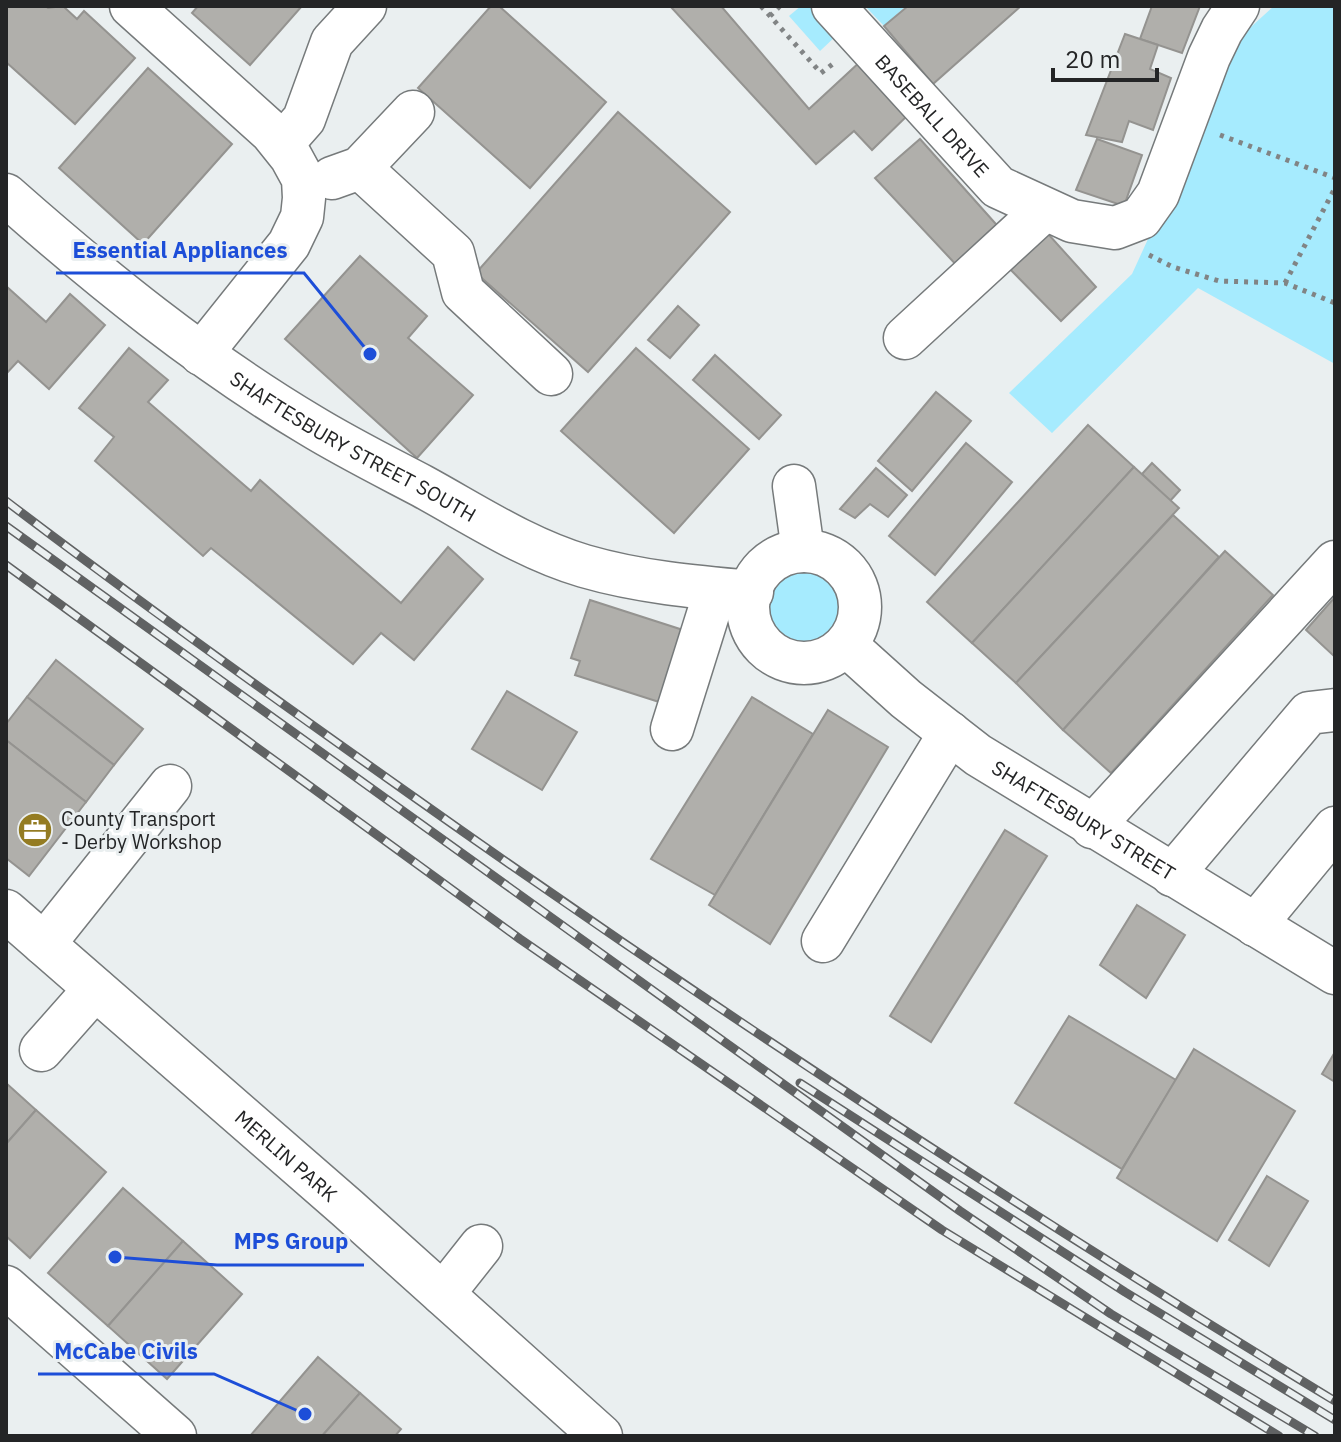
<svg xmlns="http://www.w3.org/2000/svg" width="1341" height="1442" viewBox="0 0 1341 1442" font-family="'IBM Plex Sans',sans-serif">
	<rect width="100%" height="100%" fill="#eaeff0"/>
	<g fill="#a6ebfe">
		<path d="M801 6H814L838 34 820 51 789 16Z"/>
		<path d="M865 6H906L884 26Z"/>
		<path d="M1274 6H1335V364L1198 288 1052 433 1009 393 1132 274 1241 36Z"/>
		<circle cx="805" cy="608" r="36"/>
	</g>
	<g fill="#b0afab" stroke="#949390" stroke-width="2">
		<path d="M6 6H46L48 8 63 6 77 19 84 11 135 58 75 124 6 62Z"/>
		<path d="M198 6H302L250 65 192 13Z"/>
		<path d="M491 6H499L606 102 530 188 418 88Z"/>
		<path d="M670 6H721L809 109 862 60 909 114 872 150 854 131 816 164Z"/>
		<path d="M908 6H1021L933 84 884 26Z"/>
		<path d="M1152 6H1200L1182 53 1140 39Z"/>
		<path d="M1125 34 1158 45 1150 69 1171 78 1153 130 1129 121 1122 142 1086 135Z"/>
		<path d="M148 68 232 144 143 244 59 168Z"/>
		<path d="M618 112 730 212 588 372 476 273Z"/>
		<path d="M920 139 1003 232 961 270 875 178Z"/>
		<path d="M1097 139 1142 155 1124 206 1076 190Z"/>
		<path d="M1040 225 1096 287 1061 321 1001 260Z"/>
		<path d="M360 256 427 316 408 338 473 395 417 458 285 339Z"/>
		<path d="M6 286 46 322 70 294 105 325 49 389 18 361 6 374Z"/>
		<path d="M678 306 699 325 670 358 648 340Z"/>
		<path d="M129 348 168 380 148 402 251 491 260 480 401 603 448 547 483 579 414 660 381 633 353 664 211 548 203 556 95 461 114 437 79 408Z"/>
		<path d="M636 348 749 449 674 533 561 431Z"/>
		<path d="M715 355 781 415 759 439 693 380Z"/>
		<path d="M936 392 971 421 912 491 878 461Z"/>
		<path d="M1088 425 1134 467 972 643 927 602Z"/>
		<path d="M966 443 1012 482 935 575 889 536Z"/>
		<path d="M1152 463 1180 490 1170 501 1142 474Z"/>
		<path d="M1134 467 1179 508 1016 683 972 643Z"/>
		<path d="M876 468 907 495 888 517 870 504 855 518 840 509Z"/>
		<path d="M1173 515 1219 557 1063 730 1016 683Z"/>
		<path d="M1225 551 1273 595 1111 773 1063 730Z"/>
		<path d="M1335 597V657L1306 630Z"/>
		<path d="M590 600 683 630 659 702 575 675 580 661 571 658Z"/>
		<path d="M56 660 143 729 114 765 27 697Z"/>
		<path d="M507 691 577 732 542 790 472 749Z"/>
		<path d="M27 697 114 765 86 802 6 740V724Z"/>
		<path d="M752 697 813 734 715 895 651 859Z"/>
		<path d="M828 710 888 747 770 944 709 905Z"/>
		<path d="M6 740 86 802 29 876 6 858Z"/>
		<path d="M1005 830 1047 856 931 1042 890 1016Z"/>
		<path d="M1137 905 1185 935 1146 998 1100 965Z"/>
		<path d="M1069 1016 1176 1080 1122 1169 1015 1103Z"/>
		<path d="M1194 1049 1295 1111 1217 1241 1117 1178Z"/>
		<path d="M1335 1052V1082L1322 1074Z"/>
		<path d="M6 1083 36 1110 6 1144Z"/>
		<path d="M36 1110 106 1172 30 1258 6 1236V1144Z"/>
		<path d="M1267 1176 1308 1201 1269 1266 1229 1240Z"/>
		<path d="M123 1188 183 1241 108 1326 48 1273Z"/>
		<path d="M183 1241 242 1294 167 1379 108 1326Z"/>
		<path d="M318 1357 360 1393 322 1436H250Z"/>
		<path d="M360 1393 401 1429 395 1436H322Z"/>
	</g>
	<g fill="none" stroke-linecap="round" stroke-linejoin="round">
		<g stroke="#767a7b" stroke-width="45">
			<g id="minor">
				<path d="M131 6 271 132 291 157 303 179 304 198 302 217 289 244 201 354"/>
				<path id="s1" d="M833 6 998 187 1072 221 1115 228 1141 218 1158 194 1209 57 1222 30 1238 6"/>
				<path d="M282 144 304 119 332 42 365 6"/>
				<path d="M360 168 453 253 463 292 551 374"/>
				<path d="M332 178 360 168 413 112"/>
				<path id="s2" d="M6 195C101 279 201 360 310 425 346 447 384 466 422 486 475 515 526 549 584 566 639 582 695 587 752 592"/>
				<path d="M905 338 1044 210"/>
				<path d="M794 486 803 551"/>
				<circle cx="804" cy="607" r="56"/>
				<path id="s3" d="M846 645 906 699 978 755 1335 973"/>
				<path d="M672 729 716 589"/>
				<path d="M1092 827 1335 562"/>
				<path d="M1172 875 1309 713 1335 710"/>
				<path id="s4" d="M6 911 347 1208 601 1436"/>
				<path d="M1255 925 1335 828"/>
				<path d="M823 941 950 733"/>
				<path d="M44 944 170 786"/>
				<path d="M41 1050 95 989"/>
				<path d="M6 1287 175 1436"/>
				<path d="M443 1294 481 1246"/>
			</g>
		</g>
		<g stroke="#818485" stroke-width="5" stroke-dasharray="4 6" stroke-linecap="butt">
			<path d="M761 6 821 73 834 63"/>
			<path d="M770 16 780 6"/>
			<path d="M1220 135 1335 178"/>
			<path d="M1149 255 1173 267 1219 281 1285 283 1335 303"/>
			<path d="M1285 283 1335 188"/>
		</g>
		<use href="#minor" stroke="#fff" stroke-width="42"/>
		<g stroke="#606263" stroke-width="9">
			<g id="rail">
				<path d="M6 501C139 602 275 699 411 795 712 1008 1020 1210 1335 1401"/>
				<path d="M6 526 960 1211 1111 1314 1315 1436"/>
				<path d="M6 565 520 939 942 1230 1279 1436"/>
				<path d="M800 1083 1125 1292 1335 1420"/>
			</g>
		</g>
		<use href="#rail" stroke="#eaeff0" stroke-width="6" stroke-dasharray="18" stroke-linecap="butt"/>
	</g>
	<defs>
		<g id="office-disc" transform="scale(1.8)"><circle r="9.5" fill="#947c23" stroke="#eaeff0"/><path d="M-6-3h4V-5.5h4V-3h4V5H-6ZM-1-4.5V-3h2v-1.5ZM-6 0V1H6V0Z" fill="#fff"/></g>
	</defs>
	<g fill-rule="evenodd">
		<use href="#office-disc" x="35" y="830"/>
	</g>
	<g text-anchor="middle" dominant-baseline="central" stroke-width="6" stroke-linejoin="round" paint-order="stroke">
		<g font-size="20" fill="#242526" stroke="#eaeff0">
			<text stroke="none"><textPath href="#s1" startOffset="148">BASEBALL DRIVE</textPath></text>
			<text stroke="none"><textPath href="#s2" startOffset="430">SHAFTESBURY STREET SOUTH</textPath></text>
			<text stroke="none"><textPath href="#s3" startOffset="296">SHAFTESBURY STREET</textPath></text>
			<text stroke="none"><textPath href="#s4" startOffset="372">MERLIN PARK</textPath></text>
		</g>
		<g font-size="20" fill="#242526" stroke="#eaeff0" text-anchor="start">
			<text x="61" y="818">County Transport<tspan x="61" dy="23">- Derby Workshop</tspan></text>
		</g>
	</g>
	<path fill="none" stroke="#1d4ed8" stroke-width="3" d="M370 354L304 273H56M115 1257L217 1265H364M305 1414L214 1374H38"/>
	<g fill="#1d4ed8" stroke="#eaeff0" stroke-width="3">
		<circle cx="370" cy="354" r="8"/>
		<circle cx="115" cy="1257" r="8"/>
		<circle cx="305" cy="1414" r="8"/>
	</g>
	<g font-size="22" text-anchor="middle" font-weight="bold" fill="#1d4ed8" stroke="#eaeff0" stroke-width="6" stroke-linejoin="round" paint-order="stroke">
		<text x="180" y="258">Essential Appliances</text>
		<text x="291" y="1249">MPS Group</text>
		<text x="126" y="1359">McCabe Civils</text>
	</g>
	<rect width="1341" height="1442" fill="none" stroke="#242526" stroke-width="16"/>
	<path d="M1053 68v12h104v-12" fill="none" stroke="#242526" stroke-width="4"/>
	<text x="1065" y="68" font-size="24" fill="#242526" stroke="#eaeff0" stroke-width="6" paint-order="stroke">20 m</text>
</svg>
